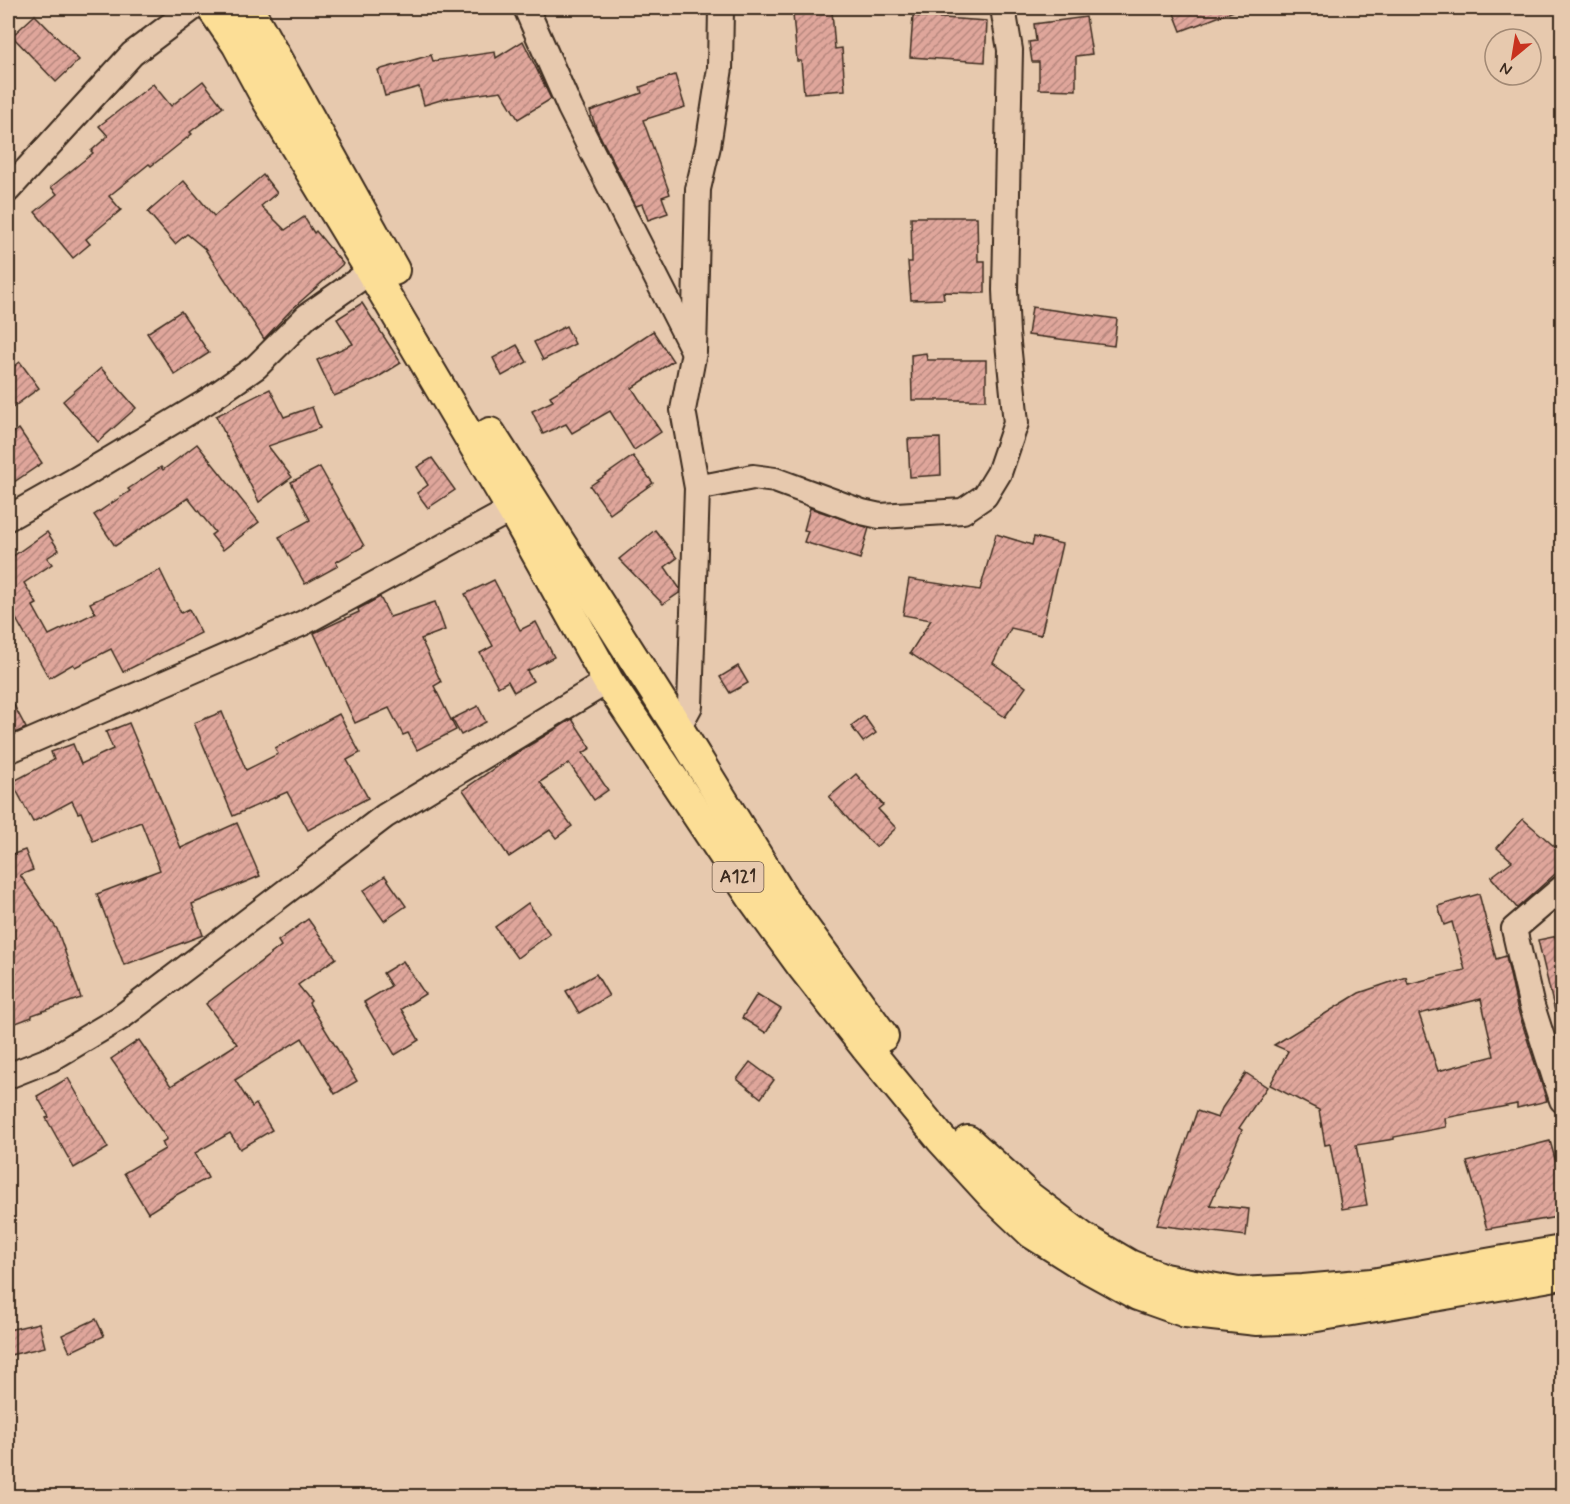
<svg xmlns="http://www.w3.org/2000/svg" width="1570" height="1504" viewBox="0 0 1570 1504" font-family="Mynerve,sans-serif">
	<defs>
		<pattern id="building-hatch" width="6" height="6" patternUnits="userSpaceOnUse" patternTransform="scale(1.5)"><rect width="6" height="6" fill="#dfa69b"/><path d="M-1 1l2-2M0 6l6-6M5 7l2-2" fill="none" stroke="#b6877e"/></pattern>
	</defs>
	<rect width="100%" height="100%" fill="#e7c9ae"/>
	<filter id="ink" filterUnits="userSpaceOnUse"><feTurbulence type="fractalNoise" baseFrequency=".0167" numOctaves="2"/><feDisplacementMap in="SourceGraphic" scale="12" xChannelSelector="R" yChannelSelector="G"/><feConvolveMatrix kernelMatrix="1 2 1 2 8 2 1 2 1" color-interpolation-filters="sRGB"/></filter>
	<g filter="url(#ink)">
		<g fill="url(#building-hatch)" stroke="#3b2a1e" stroke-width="1.5" fill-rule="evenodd">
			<path d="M1172 8H1239V9L1181 31Z"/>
			<path d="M832 11 835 49 842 48 845 90 804 93 801 61H797L793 14Z"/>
			<path d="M35 15 79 60 56 82 12 36Z"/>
			<path d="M913 16 987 21 985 62 910 57Z"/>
			<path d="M1086 17 1092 54 1076 56V90L1039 89V62H1032L1029 42 1036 41 1034 24Z"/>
			<path d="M523 41 551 99 518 119 501 91 444 99 424 105 419 87 385 96 378 70 431 55 433 61 495 52 496 58Z"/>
			<path d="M675 75 685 107 643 120 670 194 662 197 668 213 648 220 642 204 636 206 597 130 590 111 642 93 640 87Z"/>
			<path d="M203 81 223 107 190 132 192 134 167 154 151 166 149 164 109 196 121 210 86 239 90 244 73 258 35 212 57 194 51 187 93 153 91 151 108 136 99 126 153 84 171 106Z"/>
			<path d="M263 175 277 193 261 206 285 230 304 217 314 233 316 231 343 264 292 309 264 339 205 249 187 234 175 244 148 212 184 181 214 216Z"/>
			<path d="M911 217H977L978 261H985V293L943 292 944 299 911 300 908 262H912Z"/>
			<path d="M362 303 401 363 375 379 334 396 317 360 353 344 337 319Z"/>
			<path d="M1032 307 1117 319 1114 346 1028 335Z"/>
			<path d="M181 311 209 353 175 375 147 333Z"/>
			<path d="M566 326 575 344 543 360 534 342Z"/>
			<path d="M653 331 673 361 632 388 661 432 634 450 610 411 572 433 566 424 543 434 532 411 553 401 550 396 588 374Z"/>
			<path d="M517 345 527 362 502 376 493 358Z"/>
			<path d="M926 353 927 360H986V400H912L911 355Z"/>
			<path d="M20 362 39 388 8 411V371Z"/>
			<path d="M101 368 136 408 98 442 63 401Z"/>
			<path d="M270 389 284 417 312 407 320 428 268 446 292 477 259 502 216 416Z"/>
			<path d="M19 429 42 463 8 486V437Z"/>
			<path d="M940 438 941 475 910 477 908 439Z"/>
			<path d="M197 444 259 522 223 550 211 535 215 532 188 498 115 546 94 515 130 491 128 489 161 467 163 470Z"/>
			<path d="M633 456 653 483 610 514 590 486Z"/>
			<path d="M432 458 455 490 428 508 417 493 428 485 417 467Z"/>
			<path d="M320 467 364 546 336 562 338 566 305 584 279 537 310 520 291 482Z"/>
			<path d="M810 508 869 528 860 559 804 542 808 531 804 530Z"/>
			<path d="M655 530 677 558 665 567 680 589 679 593 663 604 619 559Z"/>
			<path d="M47 532 59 550 47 558 52 564 24 583 37 604 33 606 49 635 95 613 90 603 160 570 181 613 189 609 201 633 123 672 111 649 75 667 73 664 49 678 15 617 8 622V556L9 559Z"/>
			<path d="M996 534 1032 545 1034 537 1062 544 1041 635 1011 628 993 663 1026 687 1005 717 910 653 931 620 903 615 909 579 980 590Z"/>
			<path d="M494 580 520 630 536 622 554 657 527 671 533 681 514 692 508 681 498 687 480 653 493 646 465 594Z"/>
			<path d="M380 597 390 617 435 602 445 630 421 639 441 682 434 686 456 730 417 750 408 733 403 735 389 708 355 723 314 633 359 612 358 609Z"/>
			<path d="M738 666 748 683 730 693 720 677Z"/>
			<path d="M8 694 26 728 8 736Z"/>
			<path d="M478 706 486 722 461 735 452 719Z"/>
			<path d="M222 712 246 770 278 754 275 748 339 714 360 753 347 760 368 798 308 830 287 792 233 816 194 723Z"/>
			<path d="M864 716 876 733 863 742 851 726Z"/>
			<path d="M572 719 591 748 583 753 608 790 594 800 569 763 540 782 572 826 556 838 550 830 509 857 463 790 512 756Z"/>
			<path d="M129 723 181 848 237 823 260 876 192 904 203 935 124 965 97 894 160 870 141 822 93 841 81 812 78 813 72 801 33 822 12 782 54 760 51 752 73 744 81 764 113 749 106 732Z"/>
			<path d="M856 774 883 805 878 809 896 828 876 847 856 828 829 797Z"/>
			<path d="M1523 819 1563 854V867L1517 908 1491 877 1512 861 1497 848Z"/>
			<path d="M25 850 33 870 20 875 57 929 81 998 32 1015V1017L8 1026V856Z"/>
			<path d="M385 876 406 906 384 921 363 891Z"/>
			<path d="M1479 894 1496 959 1506 956 1517 1007 1547 1101 1517 1108V1104L1445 1118 1446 1127 1394 1137V1139L1356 1145 1367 1205 1342 1209 1330 1144 1325 1145 1319 1110 1270 1085 1288 1051 1274 1045 1359 993 1406 977 1408 984 1465 970 1452 922 1444 925 1438 906ZM1481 999 1494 1056 1438 1071 1419 1014Z"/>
			<path d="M528 903 550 934 517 958 495 927Z"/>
			<path d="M308 919 336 958 298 985 311 1001 309 1003 357 1081 335 1094 302 1038 235 1080 252 1107 256 1104 272 1130 240 1149 230 1133 195 1153 208 1178 176 1195 148 1213 124 1173 165 1149 162 1142 167 1139 111 1059 139 1040 171 1086 237 1044 206 1004 281 946 278 941Z"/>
			<path d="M1563 935V1015L1556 1016 1538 940Z"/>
			<path d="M403 961 425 994 401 1009 419 1040 395 1055 364 1002 391 986 383 973Z"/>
			<path d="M596 974 609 996 579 1013 566 991Z"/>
			<path d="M757 994 781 1009 766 1033 742 1018Z"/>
			<path d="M750 1062 774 1080 761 1098 737 1079Z"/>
			<path d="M1246 1073 1267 1087 1239 1128 1242 1130 1210 1205 1249 1209 1246 1236 1157 1225 1197 1111 1218 1118 1222 1108Z"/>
			<path d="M68 1078 108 1148 74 1168 46 1118 49 1117 37 1096Z"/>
			<path d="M1550 1141 1563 1187V1216L1487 1229 1467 1162Z"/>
			<path d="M96 1319 104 1336 70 1352 62 1335Z"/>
			<path d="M39 1323 45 1347 10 1355 8 1344V1330Z"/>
		</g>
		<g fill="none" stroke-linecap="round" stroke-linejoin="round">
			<g stroke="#3b2a1e" stroke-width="28">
				<g id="minor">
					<path d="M526 8 570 108 693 350"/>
					<path d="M8 190 132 54 193 8"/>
					<path d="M697 488 753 477 775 480 862 512 880 516 963 511 985 496 999 473 1016 423 1007 333 1005 290 1010 50 1003 8"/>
					<path d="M8 518 77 479 206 402 256 367 307 316 371 271"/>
					<path d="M678 728 690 706 697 488 683 410 694 352 698 189 708 146 720 68 721 8"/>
					<path d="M8 751 303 623 512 509"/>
					<path d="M1562 888 1514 929 1531 1003 1562 1100"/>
					<path d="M8 1076 51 1059 120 1018 385 816 608 681"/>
				</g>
			</g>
			<g stroke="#3b2a1e" stroke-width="34">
				<g id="major">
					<path d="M212 8 237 44 268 101 371 271 512 509 608 681 754 900 802 966 868 1050 941 1139 995 1198 1032 1233 1078 1262 1138 1295 1186 1312 1257 1320 1305 1318 1562 1274"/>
					<path d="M248 8 394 270"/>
					<path d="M490 433 678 728 784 900 883 1036"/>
					<path d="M968 1141 1029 1197 1083 1238 1129 1265 1164 1279 1199 1286 1238 1293 1303 1290 1372 1284 1562 1251"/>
				</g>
			</g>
			<use href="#minor" stroke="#e7c9ae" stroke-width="24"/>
			<use href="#major" stroke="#fcde96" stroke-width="30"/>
		</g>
	</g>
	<g text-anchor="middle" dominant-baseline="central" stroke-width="6" stroke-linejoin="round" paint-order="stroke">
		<rect fill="#e7c9ae" stroke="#6f5a49" stroke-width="1.5" x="712.5" y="862" width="51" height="30" rx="4.5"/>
		<g font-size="18" font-weight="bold" fill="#3b2a1e">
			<text x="738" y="877">A121</text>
		</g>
	</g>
	<rect width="1570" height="1504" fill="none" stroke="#e7c9ae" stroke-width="30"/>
	<rect x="15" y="15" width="1540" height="1474" fill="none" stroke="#3b2a1e" stroke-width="2" filter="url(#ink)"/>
	<g transform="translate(1513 57) rotate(210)"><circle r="28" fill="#e7c9ae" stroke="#a28974" stroke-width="1.5"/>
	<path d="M0-4.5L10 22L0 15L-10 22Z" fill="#c8321e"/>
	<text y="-9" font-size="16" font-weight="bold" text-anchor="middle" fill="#3b2a1e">N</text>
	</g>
</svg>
